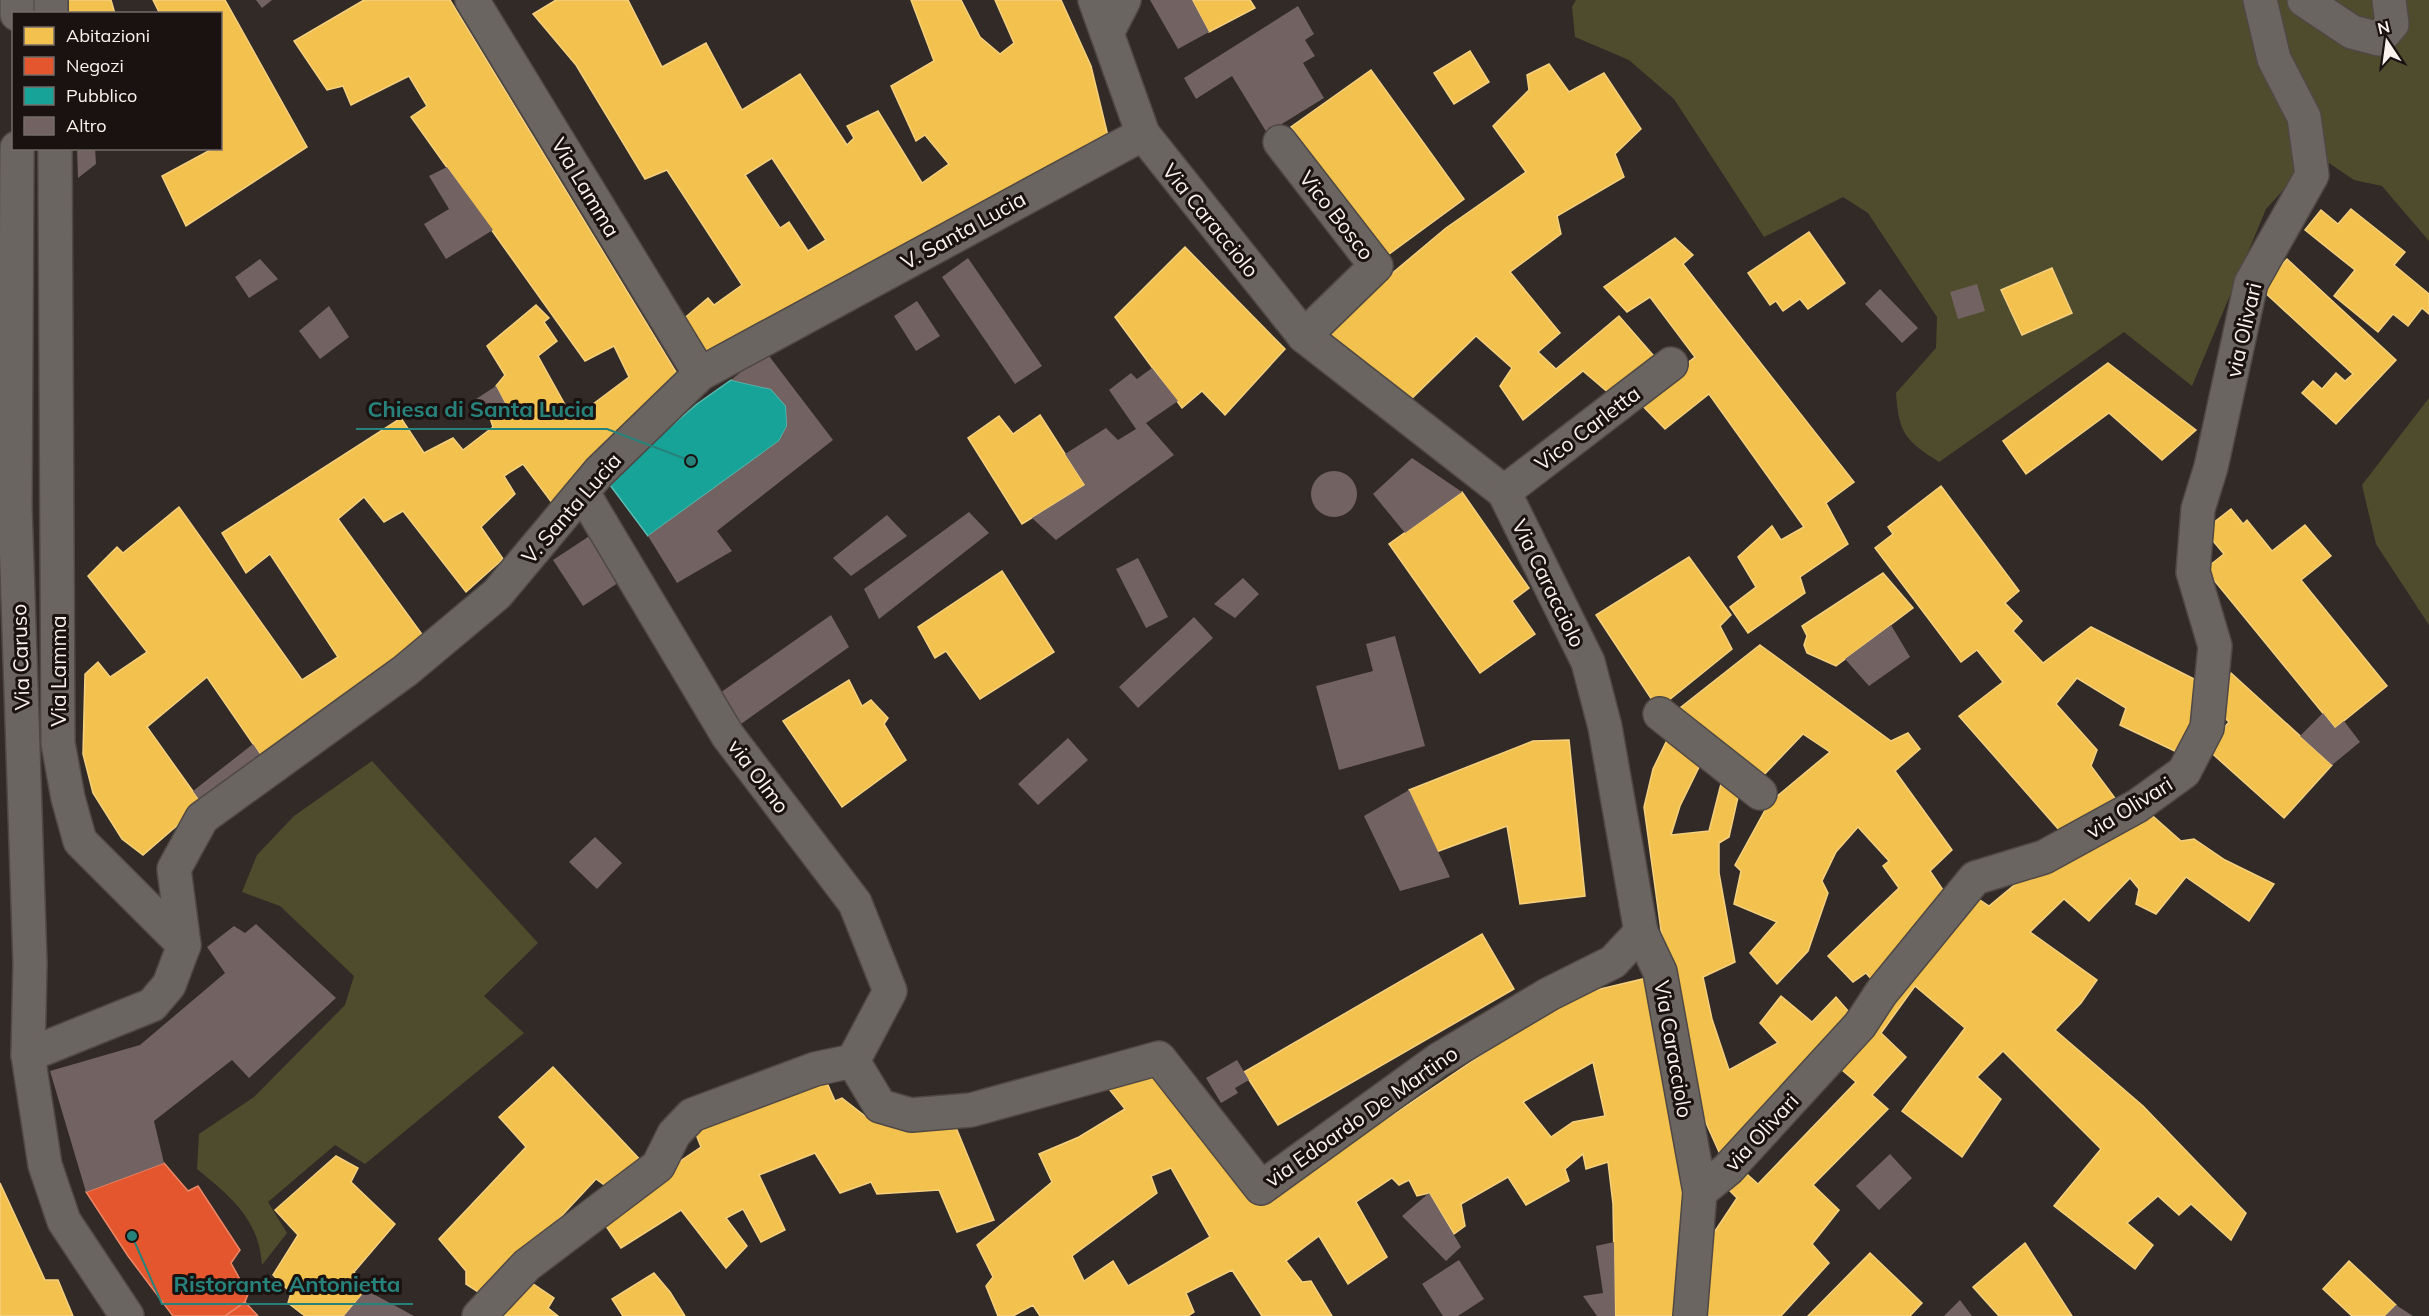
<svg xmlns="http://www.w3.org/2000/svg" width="2429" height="1316" viewBox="0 0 2429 1316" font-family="Mulish,sans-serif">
	<rect width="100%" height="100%" fill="#322a26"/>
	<g fill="#4f4c2e">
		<path d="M1576 0H2429V241L2382 186 2354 180 2329 163 2285 188 2266 209 2192 386 2124 332 1939 462C1905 440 1899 434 1896 393L1936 348 1937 317 1868 213 1843 197 1764 237 1674 99 1629 60 1575 37 1572 7Z"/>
		<path d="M2429 398V625L2376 544 2362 485Z"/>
		<path d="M372 761 538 943 484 996 524 1033 365 1164 335 1145 268 1202 287 1233 262 1265C259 1219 231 1197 197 1169L199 1134 254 1097 345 1005 354 976 280 906 242 892 257 855 294 816Z"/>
	</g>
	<g fill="#f2c14e" stroke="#f5d07e" stroke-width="1.5" fill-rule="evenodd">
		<path d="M67 0H111L115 14H67Z"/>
		<path d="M153 0H225L307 147 186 226 162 176 214 148H220V14H160Z"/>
		<path d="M364 0H450L679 377 556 508 523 464 504 476 515 494 481 527 503 559 466 592 403 511 384 522 364 497 338 519 424 637 262 757 207 677 147 727 202 804 143 855 122 839 93 793 83 754 85 674 98 662 110 677 147 652 88 576 117 547 123 553 179 507 302 680 338 657 270 554 246 573 222 533 401 418 424 453 453 438 463 450 493 427 490 418 506 405 496 386 505 375 487 346 536 305 549 318 544 322 557 341 538 356 573 419 629 377 614 346 585 361 411 117 427 106 409 76 351 105 343 86 327 90 294 41Z"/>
		<path d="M556 0H628L662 67 706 43 742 110 800 74 847 145 854 138 847 126 878 111 922 183 949 164 925 135 916 141 891 86 934 61 911 0H961L980 37 1000 54 1014 43 995 0H1061L1091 66 1109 140 701 355 680 322 708 298 714 305 742 285 667 170 645 179 576 65 533 14ZM772 158 826 240 808 251 789 222 780 228 745 175Z"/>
		<path d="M1192 0H1250L1255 8 1209 32Z"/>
		<path d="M1470 51 1489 82 1454 104 1434 73Z"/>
		<path d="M1549 64 1569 92 1604 73 1641 129 1615 154 1624 177 1557 216 1561 234 1510 272 1560 333 1538 352 1556 369 1619 316 1659 362 1617 400 1583 371 1523 420 1500 386 1512 368 1476 336 1402 408 1320 334 1446 228 1526 172 1493 126 1529 90 1527 75Z"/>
		<path d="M1371 70 1464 199 1385 257 1291 127Z"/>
		<path d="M2351 209 2405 252 2394 265 2429 294V314L2422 308 2408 326 2393 314 2378 332 2334 296 2355 270 2305 230 2321 210 2338 224Z"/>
		<path d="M1809 232 1845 283 1808 309 1800 299 1783 311 1776 301 1770 305 1748 273Z"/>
		<path d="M1675 238 1693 255 1683 264 1854 482 1826 503 1848 544 1800 577 1805 593 1748 633 1730 607 1756 587 1738 557 1772 526 1781 540 1804 527 1709 394 1665 429 1638 401 1695 357 1650 297 1627 312 1604 287Z"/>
		<path d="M1185 247 1285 349 1225 415 1202 391 1182 408 1115 317Z"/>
		<path d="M2287 259 2396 360 2336 424 2302 393 2313 381 2322 389 2336 373 2345 381 2353 374 2260 288Z"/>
		<path d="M2052 268 2072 313 2022 335 2001 290Z"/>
		<path d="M2108 363 2196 430 2162 460 2109 413 2026 474 2003 441Z"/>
		<path d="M1040 415 1085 485 1022 524 968 438 999 416 1013 434Z"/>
		<path d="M1941 486 2019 591 2005 603 2022 621 2013 631 2043 663 2091 627 2204 684V719L2179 753 2120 725 2126 708 2077 678 2056 704 2097 750 2091 766 2123 809 2068 840 1959 716 2003 682 1977 650 1961 662 1875 548 1893 534 1888 527Z"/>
		<path d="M1462 492 1529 588 1512 601 1535 634 1480 673 1389 544Z"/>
		<path d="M2231 509 2243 524 2247 520 2272 551 2305 525 2331 556 2301 580 2387 686 2335 728 2205 569 2224 554 2204 530Z"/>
		<path d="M1689 557 1731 615 1720 626 1732 649 1658 709 1596 615Z"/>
		<path d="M1002 571 1054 652 980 699 946 651 935 658 918 627Z"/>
		<path d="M1883 573 1913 608 1836 666 1807 653 1804 645 1807 636 1802 626Z"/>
		<path d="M1760 645 1891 741 1908 733 1920 749 1895 771 1952 850 1930 871 1943 890 1933 902 1944 909 1879 988 1866 973 1853 982 1828 956 1899 888 1883 866 1889 861 1858 827 1836 852 1822 881 1828 893 1808 951 1777 984 1750 953 1777 922 1734 904 1741 871 1735 865 1769 803 1830 752 1803 734 1758 781 1666 719Z"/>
		<path d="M2231 673 2332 765 2284 818 2206 748 2229 722 2213 707 2219 686Z"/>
		<path d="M849 680 862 706 871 700 888 718 884 724 906 760 842 807 783 721Z"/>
		<path d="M1670 734 1703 759 1680 806 1671 835 1709 831 1723 776 1740 788 1729 837 1719 843V873L1735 962 1703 977 1712 1019 1729 1070 1778 1043 1760 1023 1781 996 1812 1022 1836 997 1855 1019 1724 1163 1693 1094 1669 988 1644 807 1653 769Z"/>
		<path d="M1569 740 1585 896 1520 904 1507 826 1436 852 1409 790 1533 741Z"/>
		<path d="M2146 810 2181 841 2194 839 2225 860 2274 884 2249 921 2186 877 2156 914 2136 904 2139 889 2130 878 2089 921 2064 899 2030 932 2097 980 2081 1003 2055 1030 2143 1106 2246 1213 2231 1240 2191 1204 2179 1215 2158 1196 2127 1223 2153 1245 2135 1269 2054 1206 2101 1149 2003 1051 1977 1077 2001 1099 1962 1157 1902 1111 1965 1028 1915 986 1881 1033 1906 1057 1872 1095 1888 1109 1813 1185 1839 1210 1812 1244 1829 1263 1781 1316H1702L1711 1237 1737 1198 1724 1185 1739 1167 1758 1184 1856 1082 1835 1064 1962 907 1980 900 1989 906 2035 868Z"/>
		<path d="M1482 934 1514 989 1278 1125 1244 1072Z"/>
		<path d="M1651 977 1690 1219 1677 1316H1615L1613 1204 1608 1162 1586 1169 1583 1154 1565 1169 1569 1181 1526 1205 1508 1177 1461 1204 1465 1226 1454 1234 1429 1193 1417 1196 1409 1180 1399 1185 1392 1178 1356 1202 1387 1257 1348 1284 1319 1236 1286 1261 1302 1282 1311 1281 1332 1316H1262L1232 1270 1186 1293 1194 1312 1188 1316H1040L1033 1305 1013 1316H998L986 1286 993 1277 977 1245 1052 1182 1039 1154 1079 1137 1125 1109 1098 1075 1151 1056 1251 1202 1397 1112 1542 1014 1592 991ZM1593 1062 1605 1116 1573 1122 1551 1137 1523 1102ZM1171 1168 1210 1237 1128 1286 1113 1261 1084 1281 1072 1256 1157 1193 1151 1176Z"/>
		<path d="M553 1067 645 1165 614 1192 596 1179 486 1297 466 1284V1271L439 1239 526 1147 499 1117Z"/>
		<path d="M824 1076 835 1101 842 1098 865 1116 897 1129 953 1120 994 1220 957 1232 939 1190 877 1194 871 1182 840 1193 815 1153 759 1175 785 1230 761 1242 743 1209 726 1218 747 1246 726 1268 681 1210 621 1248 599 1216 701 1147 695 1132Z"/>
		<path d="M336 1156 358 1168 351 1182 395 1224 354 1272 366 1290 344 1316H305L288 1303 291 1293 273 1275 298 1235 275 1210Z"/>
		<path d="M0 1183 45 1280H58L73 1316H0Z"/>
		<path d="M2025 1243 2072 1316H1999L1973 1287Z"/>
		<path d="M1870 1253 1922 1303 1910 1316H1808Z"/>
		<path d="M2349 1261 2396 1305 2385 1316H2352L2323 1289Z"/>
		<path d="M654 1273 670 1292 685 1316H623L612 1299Z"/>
		<path d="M523 1277 554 1298 548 1308 558 1316H490Z"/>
	</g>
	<g fill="#e4572e" stroke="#eb8667" stroke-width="1.5">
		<path d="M164 1163 188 1191 198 1186 240 1250 231 1263 248 1294 245 1302 225 1316H173L128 1256 86 1192Z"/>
		<path d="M245 1302 258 1316H225Z"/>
	</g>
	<path fill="#17a398" stroke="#5cbbb2" stroke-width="1.5" d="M731 380 771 389 786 406 787 426 779 441 648 536 607 481 697 404Z"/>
	<g fill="#726261">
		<path d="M256 0H272L262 8Z"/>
		<path d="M1150 0H1192L1209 32 1178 49Z"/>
		<path d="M1298 6 1314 34 1305 40 1315 56 1303 63 1324 98 1267 133 1232 76 1196 99 1184 78Z"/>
		<path d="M77 148H95L96 164 78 178Z"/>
		<path d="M447 167 493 230 446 259 424 224 449 209 429 176Z"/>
		<path d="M968 258 1042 366 1015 384 942 277Z"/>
		<path d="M260 259 278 279 249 298 235 277Z"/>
		<path d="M1977 284 1985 311 1958 319 1950 292Z"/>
		<path d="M1880 289 1918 328 1902 343 1865 304Z"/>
		<path d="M917 301 940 336 916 351 894 316Z"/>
		<path d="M329 306 349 337 320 359 299 331Z"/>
		<path d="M766 352 833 440 717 531 732 551 677 583 648 536 779 441 787 426 786 406 771 389 731 380Z"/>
		<path d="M1152 368 1178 401 1146 423 1174 455 1056 540 1032 518 1085 485 1065 454 1106 428 1118 440 1136 429 1109 390 1131 373 1137 379Z"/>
		<path d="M496 386 506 405 490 418 473 401Z"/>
		<path d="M1412 458 1462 492 1405 533 1373 494Z"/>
		<circle cx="1334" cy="494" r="23"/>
		<path d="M969 512 989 533 879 619 864 589Z"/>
		<path d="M887 515 907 536 851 576 833 558Z"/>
		<path d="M594 533 624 579 583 606 553 560Z"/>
		<path d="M1138 558 1168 617 1146 628 1116 569Z"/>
		<path d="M1243 578 1259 594 1235 618 1214 604Z"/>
		<path d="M831 615 849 647 741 724 717 695Z"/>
		<path d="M1194 617 1213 638 1138 708 1119 687Z"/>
		<path d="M1891 625 1910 657 1869 686 1845 659Z"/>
		<path d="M1395 636 1425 746 1339 770 1316 686 1373 671 1366 644Z"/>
		<path d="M2323 713 2335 728 2344 721 2360 742 2332 765 2300 736Z"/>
		<path d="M1068 738 1088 760 1038 805 1018 784Z"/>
		<path d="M253 744 262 757 202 804 193 791Z"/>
		<path d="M1409 790 1450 877 1400 891 1364 816Z"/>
		<path d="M595 837 622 863 597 889 569 862Z"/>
		<path d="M256 924 336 998 249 1078 232 1060 154 1121 164 1163 86 1192 50 1071 140 1045 225 973 207 947 234 926 245 933Z"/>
		<path d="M1237 1060 1249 1080 1235 1088 1238 1093 1221 1103 1206 1078Z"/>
		<path d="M1890 1154 1912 1178 1879 1210 1856 1186Z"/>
		<path d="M1429 1193 1461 1247 1446 1261 1402 1216Z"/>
		<path d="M1614 1242 1615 1316H1597L1583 1296 1603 1293 1596 1246Z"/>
		<path d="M1459 1260 1484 1299 1458 1316H1443L1422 1284Z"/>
		<path d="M366 1290 414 1316H344Z"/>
		<path d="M1960 1300 1972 1316H1944Z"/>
		<path d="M2396 1305 2413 1316H2385Z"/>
	</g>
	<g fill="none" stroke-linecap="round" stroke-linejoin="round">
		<g stroke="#4f4844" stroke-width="36">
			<g id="street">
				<path d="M51 0V14"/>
				<path d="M472 0 700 374"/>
				<path d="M1095 0 1143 134 1304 336 1504 492 1588 662 1605 727 1641 932 1660 972 1700 1192 1690 1316"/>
				<path d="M2304 0 2352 32 2379 39 2392 24 2389 0"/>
				<path d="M17 14V0"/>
				<path d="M1107 33 1124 0"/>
				<path d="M1280 142 1376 266 1304 336"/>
				<path d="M17 148 15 507 30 963 28 1055 45 1165 64 1221 127 1316"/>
				<path d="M55 148 58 743 68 798 80 841 184 945"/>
				<path d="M1504 492 1671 364"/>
				<path d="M583 493 728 736 855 903 890 991 853 1061"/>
				<path d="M1660 714 1760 793"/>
				<path d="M28 1055 152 1005 169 985 184 945 174 869 202 818 405 671 497 594 599 472 700 374 1143 134"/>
				<path d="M1700 1192 1728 1169 1860 1025 1881 993 1975 878 2044 857 2137 806 2184 772 2207 728 2215 646 2193 572 2198 509 2211 467 2251 283 2312 175 2304 117 2274 59 2260 0"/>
				<path d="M479 1316 527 1265 658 1166 674 1134 692 1115 815 1069 853 1061 880 1106 911 1115 971 1110 1159 1058 1261 1188 1438 1060 1549 994 1613 962 1641 932"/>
			</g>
		</g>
		<use href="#street" stroke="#6b6562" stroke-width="33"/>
	</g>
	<g text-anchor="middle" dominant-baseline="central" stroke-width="6" stroke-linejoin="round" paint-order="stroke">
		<g font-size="21" fill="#fcf2ed" stroke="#191210">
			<text transform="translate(586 187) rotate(59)">Via Lamma</text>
			<text transform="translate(1337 215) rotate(52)">Vico Bosco</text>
			<text transform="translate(1211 220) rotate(51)">Via Caracciolo</text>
			<text transform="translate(963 230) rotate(-29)">V. Santa Lucia</text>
			<text transform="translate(2243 330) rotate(-77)">via Olivari</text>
			<text transform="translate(1587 428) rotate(-37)">Vico Carletta</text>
			<text transform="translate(571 508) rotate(-49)">V. Santa Lucia</text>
			<text transform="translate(1549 583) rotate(64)">Via Caracciolo</text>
			<text transform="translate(20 657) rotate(-92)">Via Caruso</text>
			<text transform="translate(58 671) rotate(-90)">Via Lamma</text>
			<text transform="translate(759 776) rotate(53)">via Olmo</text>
			<text transform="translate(2129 807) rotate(-32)">via Olivari</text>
			<text transform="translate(1674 1049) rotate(80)">Via Caracciolo</text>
			<text transform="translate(1361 1116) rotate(-35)">via Edoardo De Martino</text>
			<text transform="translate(1761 1132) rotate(-47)">via Olivari</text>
		</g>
	</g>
	<path fill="none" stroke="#27827b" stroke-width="2" d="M691 461L607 429H356M132 1236L162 1304H413"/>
	<g fill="#27827b" stroke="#191210" stroke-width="2">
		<circle cx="691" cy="461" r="6"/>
		<circle cx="132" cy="1236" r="6"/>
	</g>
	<g font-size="22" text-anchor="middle" font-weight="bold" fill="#27827b" stroke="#191210" stroke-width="6" stroke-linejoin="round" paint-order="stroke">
		<text x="481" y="417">Chiesa di Santa Lucia</text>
		<text x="287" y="1292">Ristorante Antonietta</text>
	</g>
	<rect x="12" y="12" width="210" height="138" fill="#191210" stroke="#746c68" stroke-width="1.5"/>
	<rect x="24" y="27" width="30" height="18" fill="#f2c14e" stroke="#746c68" stroke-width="1.5"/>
	<text x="66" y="42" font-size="18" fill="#fcf2ed">Abitazioni</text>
	<rect x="24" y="57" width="30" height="18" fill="#e4572e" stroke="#746c68" stroke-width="1.5"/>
	<text x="66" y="72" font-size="18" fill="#fcf2ed">Negozi</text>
	<rect x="24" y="87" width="30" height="18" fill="#17a398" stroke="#746c68" stroke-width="1.5"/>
	<text x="66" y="102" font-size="18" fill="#fcf2ed">Pubblico</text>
	<rect x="24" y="117" width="30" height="18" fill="#726261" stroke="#746c68" stroke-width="1.5"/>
	<text x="66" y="132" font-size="18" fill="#fcf2ed">Altro</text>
	<g transform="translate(2387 42) rotate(347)" stroke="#191210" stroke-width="4.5" paint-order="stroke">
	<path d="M0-4.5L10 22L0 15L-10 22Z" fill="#fcf2ed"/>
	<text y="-9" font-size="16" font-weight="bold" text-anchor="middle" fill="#fcf2ed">N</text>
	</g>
</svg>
